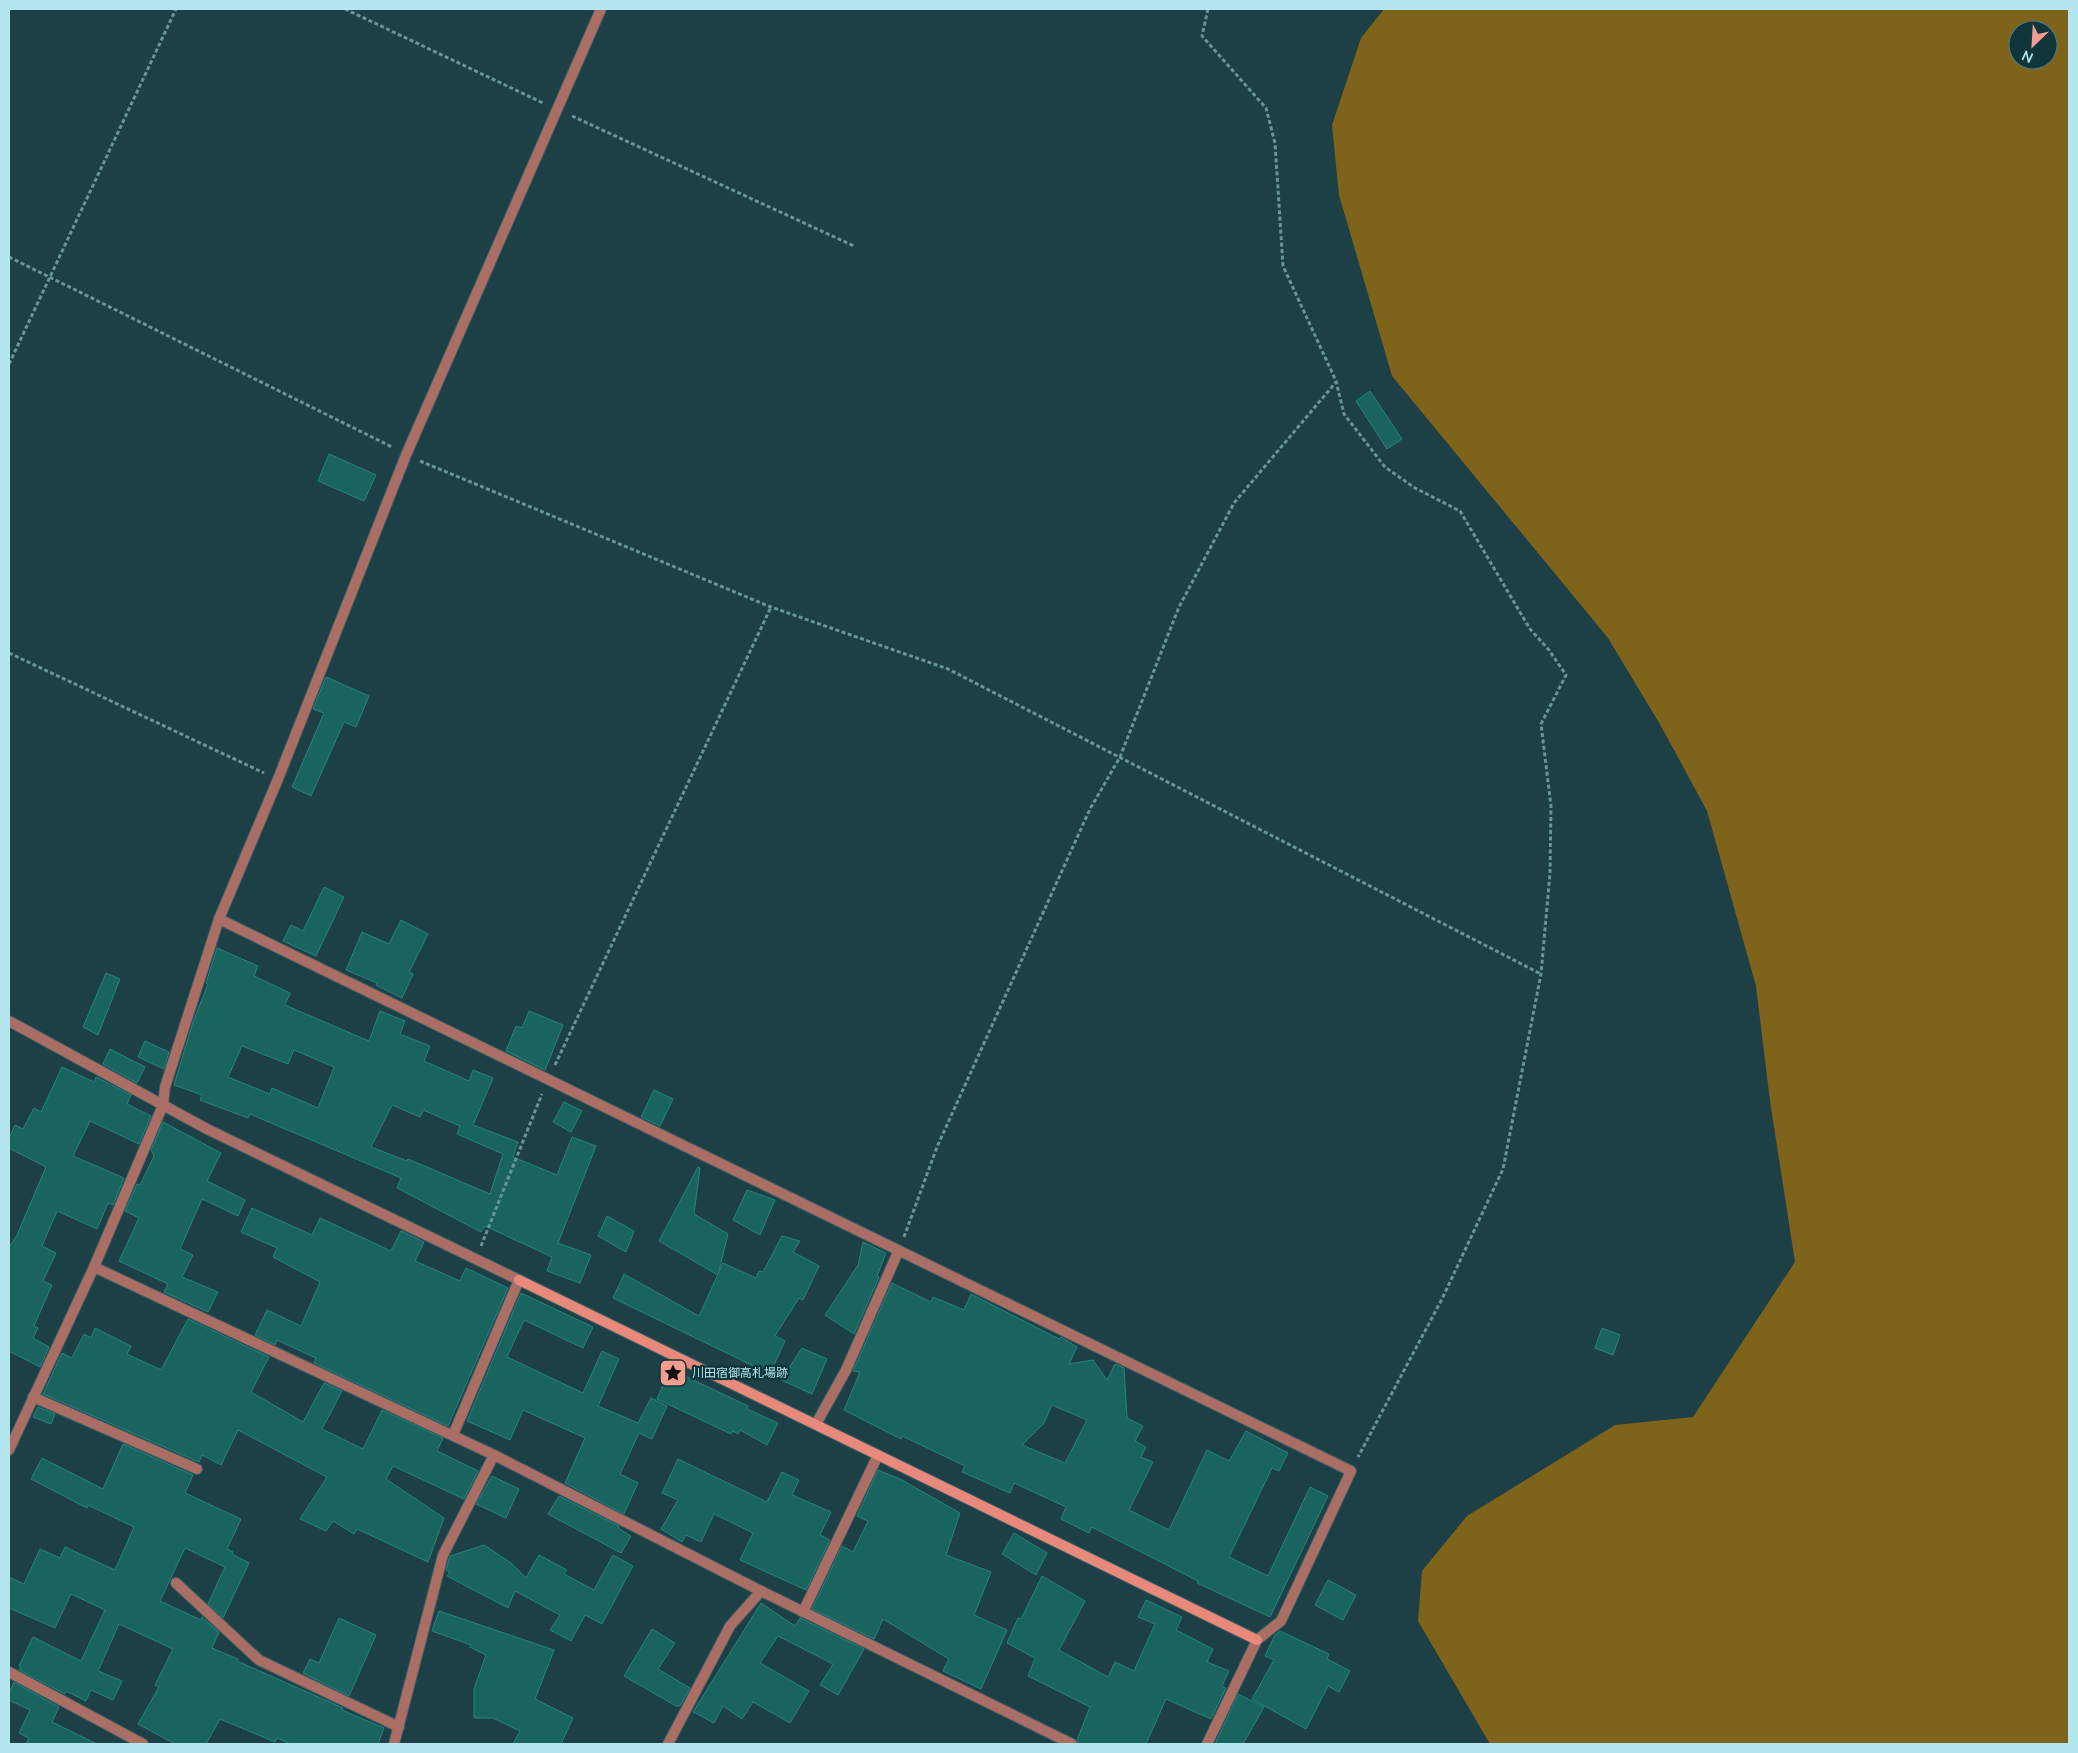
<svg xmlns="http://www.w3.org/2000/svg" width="2078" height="1753" viewBox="0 0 2078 1753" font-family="'Nunito Sans','Noto Sans JP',sans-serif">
	<rect width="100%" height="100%" fill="#1c4046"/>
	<path fill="#7d641a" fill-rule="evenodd" d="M1384 9H2069V1744H1490L1418 1621 1422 1571 1467 1516 1615 1425 1693 1417 1795 1262 1770 1101 1756 986 1707 811 1661 726 1608 638 1392 376 1339 195 1332 125 1361 38ZM2018 30H2048V60H2018Z"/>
	<g fill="#19645f" stroke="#26857f" fill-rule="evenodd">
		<path d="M1370 391 1402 439 1387 449 1356 401Z"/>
		<path d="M329 454 376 475 364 501 318 481Z"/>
		<path d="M326 677 369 696 356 727 344 722 311 796 292 787 324 713 313 709Z"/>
		<path d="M324 887 344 897 316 956 283 941 291 925 303 931Z"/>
		<path d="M401 920 428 934 409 972 413 974 402 998 376 985 377 983 346 970 362 932 389 944Z"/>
		<path d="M217 948 258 966 254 976 290 993 285 1005 369 1041 380 1011 405 1021 400 1034 430 1046 424 1061 469 1081 473 1070 493 1078 473 1125 518 1142 513 1157 557 1175 572 1137 596 1146 558 1243 591 1255 580 1283 547 1271 552 1257 485 1226 481 1232 397 1188 401 1178 250 1114 248 1118 200 1100 202 1095 174 1085 193 1022 208 984 206 983ZM242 1046 288 1064 294 1050 334 1067 318 1108 272 1088 270 1094 228 1077ZM392 1105 420 1117 423 1110 460 1126 457 1134 503 1154 490 1194 408 1159 407 1161 371 1147Z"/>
		<path d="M106 973 120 979 98 1035 83 1027Z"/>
		<path d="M529 1011 563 1025 545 1070 506 1051 516 1026 522 1028Z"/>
		<path d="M145 1041 169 1052 164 1069 138 1057Z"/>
		<path d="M110 1049 145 1067 137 1083 103 1064Z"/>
		<path d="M62 1067 94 1082 96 1077 131 1095 127 1104 151 1116 139 1144 90 1121 73 1156 124 1178 113 1205 108 1203 97 1229 57 1211 42 1246 56 1253 43 1281 52 1285 34 1326 38 1328 33 1338 49 1347 40 1367 9 1351V1248L17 1235 46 1167 9 1148V1138L15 1125 23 1129 34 1108 41 1112Z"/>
		<path d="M654 1090 673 1099 660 1126 641 1117Z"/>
		<path d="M564 1102 582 1111 571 1132 553 1122Z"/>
		<path d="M163 1122 221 1153 207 1181 245 1200 238 1216 202 1199 180 1249 193 1255 182 1277 218 1292 208 1312 164 1292 168 1284 119 1261 139 1218 125 1211 137 1184 140 1185 154 1156 151 1150Z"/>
		<path d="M698 1167 700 1168 694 1214 728 1234 718 1275 659 1241Z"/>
		<path d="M747 1190 775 1200 760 1235 733 1220Z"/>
		<path d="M252 1208 312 1235 320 1218 391 1251 401 1231 424 1242 415 1261 460 1281 466 1268 508 1288 448 1426 314 1363 316 1358 277 1340 275 1345 255 1335 267 1310 301 1326 320 1282 273 1257 277 1248 241 1232Z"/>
		<path d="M607 1216 634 1231 626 1252 598 1236Z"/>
		<path d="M782 1236 800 1241 793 1252 819 1266 803 1300 799 1298 775 1336 785 1341 770 1374 613 1298 624 1274 699 1316 723 1263 756 1278 759 1271 763 1272Z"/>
		<path d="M863 1242 886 1253 877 1276 879 1277 854 1334 825 1315 858 1265Z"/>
		<path d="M892 1283 931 1302 933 1297 964 1310 971 1294 1059 1339 1061 1337 1077 1347 1069 1364 1093 1360 1107 1380 1115 1364 1124 1368 1127 1418 1143 1426 1135 1441 1146 1447 1141 1457 1153 1462 1129 1510 1169 1530 1207 1450 1229 1461 1246 1431 1288 1453 1279 1471 1272 1468 1229 1557 1268 1576 1310 1487 1328 1496 1270 1617 1197 1583 1198 1581 1092 1527 1089 1533 1061 1519 1066 1507 1014 1483 1010 1493 962 1472 965 1466 902 1436 901 1439 844 1410 860 1372 853 1371ZM1052 1405 1087 1420 1065 1463 1022 1445 1044 1423Z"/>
		<path d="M521 1293 593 1327 583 1348 524 1320 507 1357 583 1393 602 1351 619 1359 598 1406 638 1423 651 1398 667 1406 652 1439 639 1433 620 1474 638 1483 624 1514 565 1483 585 1438 523 1410 510 1440 467 1421Z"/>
		<path d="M188 1319 269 1357 251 1392 303 1422 324 1383 342 1391 322 1429 363 1449 382 1410 443 1438 437 1451 478 1471 464 1499 393 1466 386 1479 444 1518 428 1562 357 1529 354 1534 333 1521 326 1531 300 1519 327 1477 238 1430 221 1465 202 1455 199 1462 43 1394 62 1353 72 1358 84 1334 91 1338 95 1328 131 1346 127 1354 161 1370Z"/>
		<path d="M1602 1328 1620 1335 1613 1355 1595 1348Z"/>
		<path d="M802 1348 827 1359 812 1394 781 1380Z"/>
		<path d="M670 1369 748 1406 747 1409 778 1423 767 1445 740 1430 738 1434 733 1431 731 1434 657 1399Z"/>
		<path d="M38 1407 55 1414 51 1424 33 1417Z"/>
		<path d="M123 1444 193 1475 185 1493 241 1519 227 1549 233 1552 232 1554 249 1563 223 1618 208 1604 225 1567 185 1548 160 1601 201 1620 202 1617 219 1632 212 1648 238 1659 237 1661 343 1708 342 1710 384 1728 378 1744H291L277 1738 275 1742 220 1719 206 1744H175L138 1724 159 1687 155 1685 173 1649 119 1624 98 1671 122 1681 113 1700 91 1690 86 1701 66 1691 65 1694 19 1670 21 1667 19 1666 33 1637 81 1661 105 1610 71 1594 55 1628 9 1608V1577L24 1584 40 1549 60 1558 65 1547 115 1570 134 1527 88 1505 87 1508 31 1479 42 1458 103 1489Z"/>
		<path d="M678 1459 767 1502 782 1472 799 1480 792 1495 831 1512 820 1535 830 1540 806 1590 740 1560 753 1533 714 1514 701 1542 686 1535 682 1542 661 1529 678 1500 662 1493Z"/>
		<path d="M878 1470 902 1480 960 1513 946 1555 991 1572 974 1615 1007 1630 981 1689 943 1671 949 1659 883 1619 874 1639 812 1609 842 1546 853 1552 868 1521 857 1516Z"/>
		<path d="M492 1476 519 1489 506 1518 476 1504Z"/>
		<path d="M559 1496 619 1526 618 1528 631 1536 621 1553 548 1514Z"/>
		<path d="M1014 1533 1047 1553 1036 1575 1002 1554Z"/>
		<path d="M484 1545 511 1563 526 1578 539 1555 567 1570 564 1574 594 1590 613 1555 633 1566 602 1624 585 1615 571 1641 550 1630 560 1615 515 1591 508 1608 447 1576 450 1572 446 1570 450 1556Z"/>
		<path d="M1042 1576 1085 1601 1059 1650 1108 1677 1115 1662 1134 1671 1155 1624 1138 1617 1146 1600 1182 1617 1176 1630 1213 1649 1207 1662 1229 1671 1222 1686 1226 1688 1211 1719 1166 1699 1146 1744H1079L1077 1740 1090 1707 1028 1676 1035 1658 1007 1643 1018 1618 1021 1619Z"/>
		<path d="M1328 1580 1356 1595 1343 1620 1315 1605Z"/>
		<path d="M761 1603 795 1626 800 1618 864 1649 838 1695 820 1685 833 1664 778 1636 760 1663 809 1691 790 1723 753 1702 742 1719 723 1706 714 1723 693 1712Z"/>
		<path d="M439 1611 554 1650 535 1699 573 1718 561 1744H513L520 1731 493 1718H474V1689L486 1655 470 1647 471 1645 432 1631Z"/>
		<path d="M339 1618 376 1635 349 1696 303 1673 310 1659 319 1663Z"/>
		<path d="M652 1629 675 1643 658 1669 690 1688 680 1706H676L624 1676Z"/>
		<path d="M1280 1631 1329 1654 1327 1659 1350 1671 1339 1692 1328 1686 1306 1729 1252 1699 1274 1660 1265 1656 1275 1635Z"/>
		<path d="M14 1682 59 1707 52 1722 97 1744H26L29 1738 19 1733 30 1710 9 1700V1693Z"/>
		<path d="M1238 1694 1264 1707 1243 1744H1215Z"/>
	</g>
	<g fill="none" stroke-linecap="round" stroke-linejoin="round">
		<g stroke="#375e64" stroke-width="12">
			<g id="lane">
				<path d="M816 1424 846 1370 898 1252"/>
				<path d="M453 1435 519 1280"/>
				<path d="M176 1583 259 1660 399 1727"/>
				<path d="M803 1612 878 1455"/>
				<path d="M394 1744 443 1555 494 1455"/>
			</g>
		</g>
		<g stroke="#375e64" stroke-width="12">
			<g id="street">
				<path d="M219 919 1351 1471 1281 1621 1257 1640 1207 1744"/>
				<path d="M9 1021 207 1129 519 1280"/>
				<path d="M94 1267 494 1455 761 1591 1072 1744"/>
				<path d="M33 1397 197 1469"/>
				<path d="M9 1450 94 1267 163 1105 165 1087 219 919 278 779 406 455 601 9"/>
				<path d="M9 1672 143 1744"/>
				<path d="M668 1744 730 1626 761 1591"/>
			</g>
		</g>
		<g stroke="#375e64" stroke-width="12">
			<path id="secondary" d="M519 1280 1257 1640"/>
		</g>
		<g stroke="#68949b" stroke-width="3" stroke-dasharray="4 2.5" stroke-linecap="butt">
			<path d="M345 9 543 103"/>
			<path d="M1208 9 1202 36 1266 108 1275 143 1283 266 1336 381 1344 414 1385 467 1415 488 1460 511 1530 629 1549 650 1566 675 1541 724 1551 806 1550 873 1541 974 1503 1169 1442 1299 1358 1457"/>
			<path d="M572 116 854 246"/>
			<path d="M9 257 392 447"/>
			<path d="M9 364 176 9"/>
			<path d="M420 461 771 607 948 669 1541 974"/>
			<path d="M9 653 264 773"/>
			<path d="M555 1065 771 607"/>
			<path d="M904 1237 937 1147 1090 809 1120 757 1179 607 1234 503 1336 382"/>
			<path d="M481 1246 542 1094"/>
		</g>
		<use href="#lane" stroke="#ab6e65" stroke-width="10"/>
		<use href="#street" stroke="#ab6e65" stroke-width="10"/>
		<use href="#secondary" stroke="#e9897b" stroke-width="10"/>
	</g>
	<defs>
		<g id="sight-square" transform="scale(1.4375)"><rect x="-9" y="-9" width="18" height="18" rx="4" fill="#f59d8f" stroke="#10363c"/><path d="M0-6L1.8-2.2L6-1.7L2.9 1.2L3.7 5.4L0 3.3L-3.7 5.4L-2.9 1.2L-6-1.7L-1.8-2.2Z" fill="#111"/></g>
	</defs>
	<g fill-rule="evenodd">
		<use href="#sight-square" x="673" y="1373"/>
	</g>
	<g text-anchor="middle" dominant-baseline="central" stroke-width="4.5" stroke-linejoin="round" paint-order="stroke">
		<g font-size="12" fill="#b3e6ef" stroke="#10363c" text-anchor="start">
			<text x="692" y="1373">川田宿御高札場跡</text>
		</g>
	</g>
	<rect width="2078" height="1753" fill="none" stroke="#b3e6ef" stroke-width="20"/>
	<g transform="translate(2033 45) rotate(205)"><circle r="24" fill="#10363c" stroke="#517c84"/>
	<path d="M0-4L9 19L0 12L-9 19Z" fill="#f59d8f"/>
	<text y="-8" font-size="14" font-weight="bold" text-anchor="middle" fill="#b3e6ef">N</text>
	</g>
</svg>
